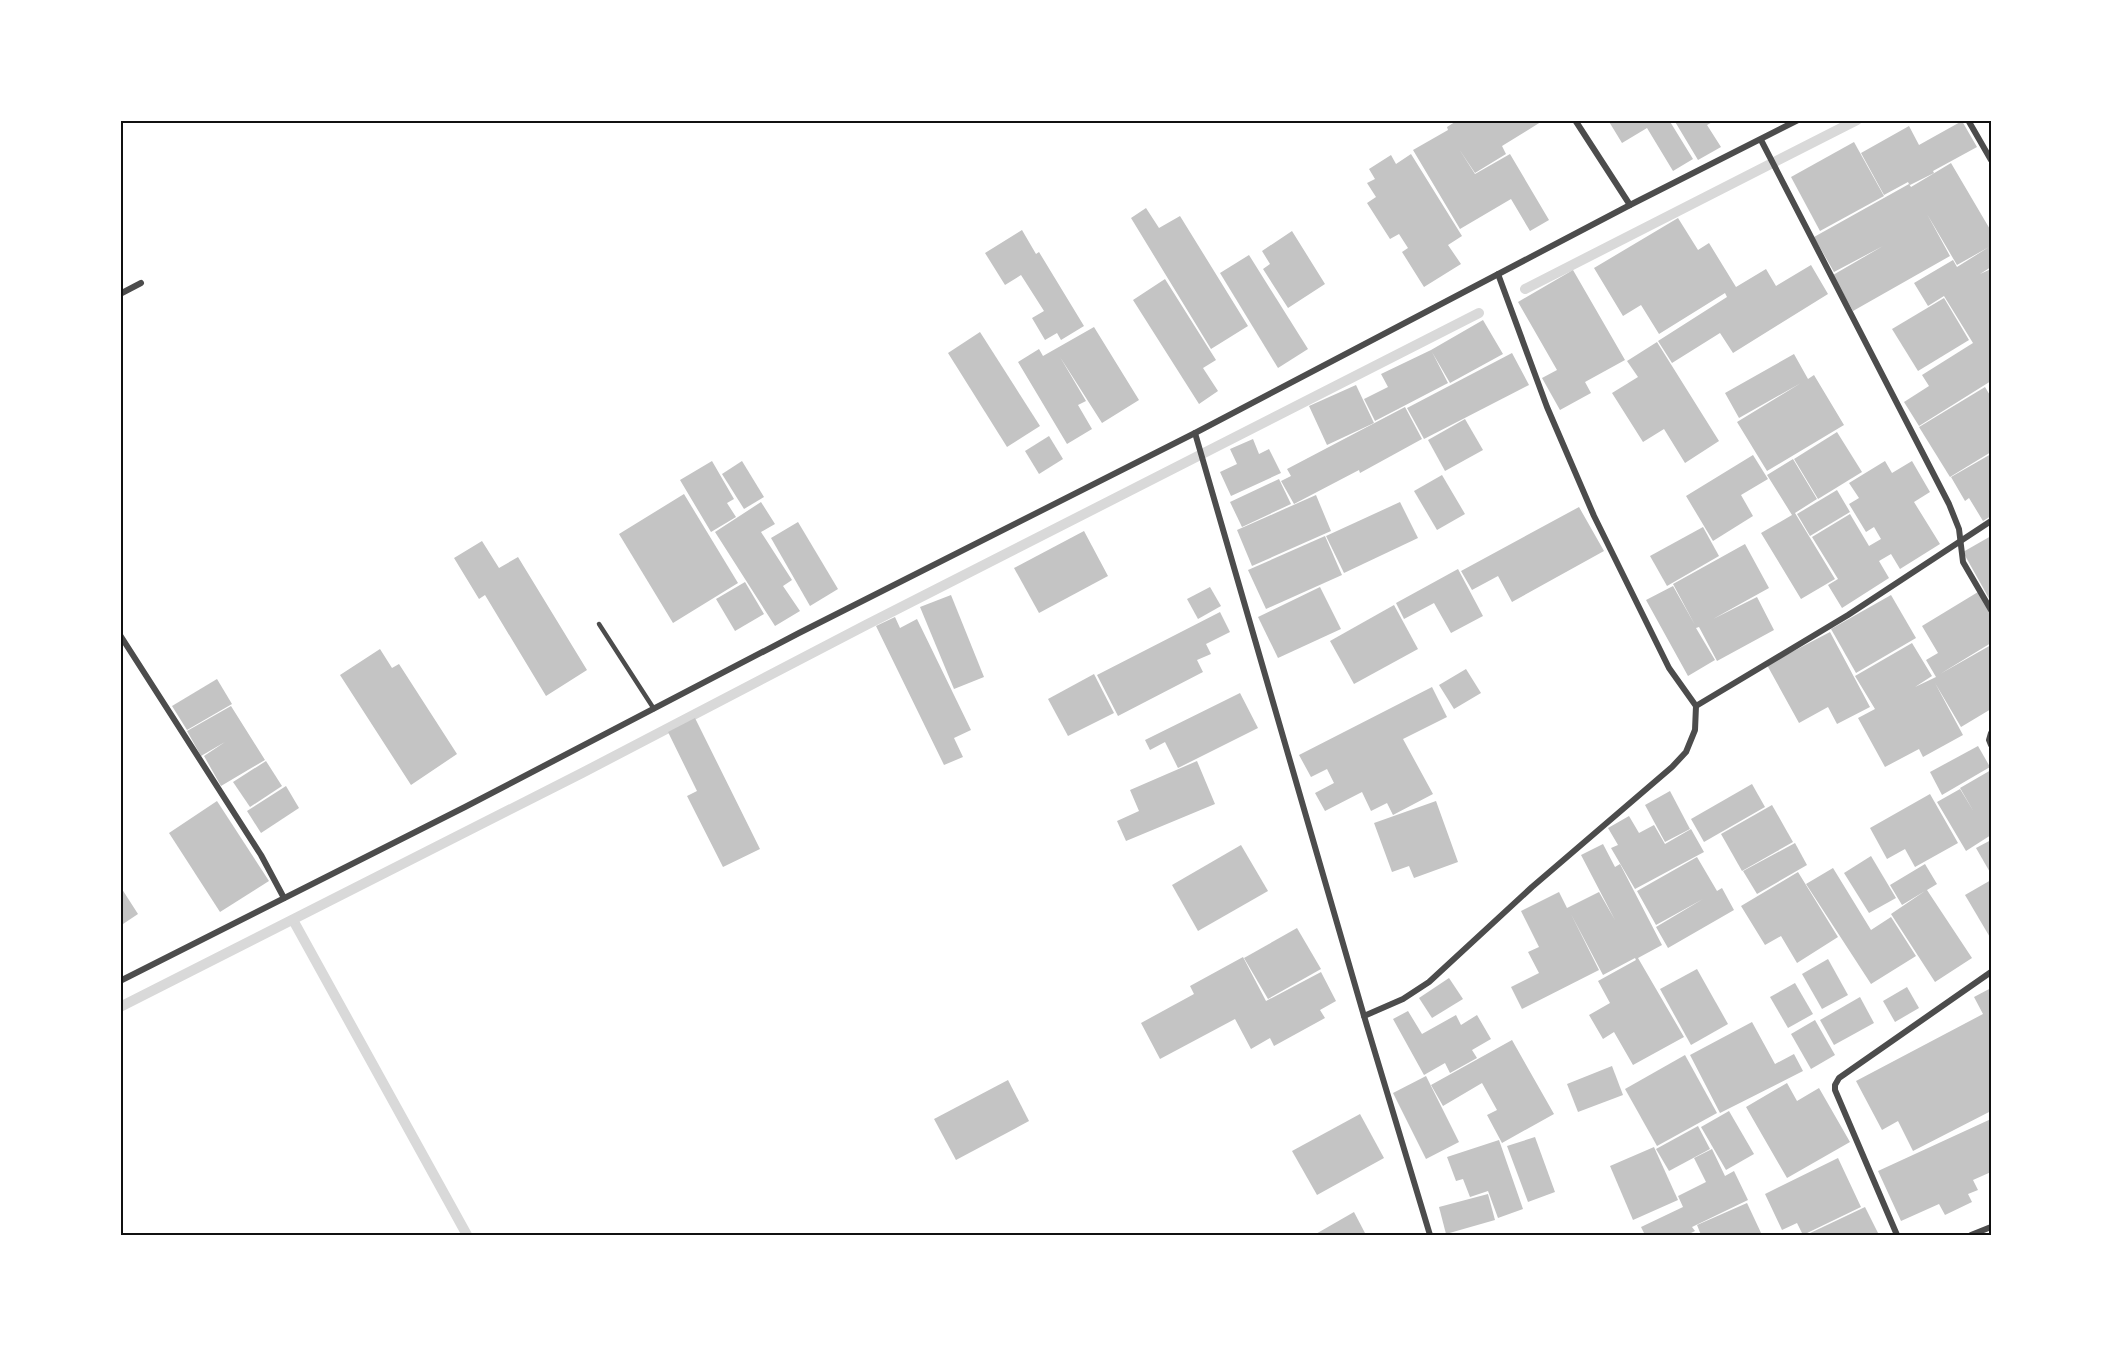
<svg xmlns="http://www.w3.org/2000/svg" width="2111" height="1355" viewBox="0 0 2111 1355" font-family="'Times New Roman',serif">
	<rect width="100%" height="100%" fill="#fff"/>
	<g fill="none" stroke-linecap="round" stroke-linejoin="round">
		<g stroke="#d9d9d9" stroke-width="10">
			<path d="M1525 289 1857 120"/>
			<path d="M293 920 467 1235"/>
			<path d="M120 1007 582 773 866 625 1479 313"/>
		</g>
	</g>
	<g fill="#c4c4c4">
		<path d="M1458 120H1544L1502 146 1506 154 1475 173 1459 149 1475 174 1510 154 1549 220 1530 231 1511 199 1460 229 1413 150 1448 130 1447 127Z"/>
		<path d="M1608 120H1669L1693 159 1673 171 1647 128 1622 143Z"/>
		<path d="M1674 120H1716L1707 125 1721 147 1698 160Z"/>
		<path d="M1962 121 1977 147 1933 171 1934 173 1910 185 1909 184 1911 187 1951 163 1991 231V267L1980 274 1991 269V381L1919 426 1904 402 1929 386 1922 375 1973 343 1944 296 1928 306 1914 283 1953 260 1957 267 1989 247 1957 265 1927 214 1950 256 1853 311 1833 275 1883 246 1834 272 1814 237 1909 184 1908 182 1884 195 1861 153 1909 126 1919 145Z"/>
		<path d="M1854 142 1884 196 1820 231 1791 177Z"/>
		<path d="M1411 154 1462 236 1448 245 1461 264 1424 287 1402 252 1408 248 1399 234 1390 239 1367 203 1376 197 1367 183 1375 179 1369 169 1391 155 1396 164Z"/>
		<path d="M1146 208 1159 228 1180 216 1248 326 1211 349 1131 218Z"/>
		<path d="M1678 218 1698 250 1709 243 1736 287 1766 269 1776 286 1811 265 1828 294 1733 353 1720 333 1672 363 1658 341 1727 297 1725 293 1659 334 1641 305 1623 316 1594 268Z"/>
		<path d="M1022 230 1036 254 1039 252 1084 326 1061 340 1057 333 1045 340 1032 318 1044 311 1021 275 1005 285 985 253Z"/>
		<path d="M1292 231 1325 284 1288 308 1263 269 1270 264 1262 251Z"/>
		<path d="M1249 255 1308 349 1278 368 1220 273Z"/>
		<path d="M1573 270 1625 360 1585 382 1591 393 1560 410 1542 378 1557 370 1518 302Z"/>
		<path d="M1165 279 1216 360 1203 368 1218 391 1199 404 1133 300Z"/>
		<path d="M1944 298 1969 340 1918 371 1892 329Z"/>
		<path d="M1483 320 1503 354 1450 383 1432 352 1448 383 1375 421 1364 399 1388 387 1381 374 1431 350Z"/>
		<path d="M1094 327 1139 400 1102 423 1060 357 1086 401 1078 405 1092 429 1067 444 1018 362 1039 349 1043 356Z"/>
		<path d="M980 332 1040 426 1007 447 948 353Z"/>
		<path d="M1657 342 1719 441 1685 463 1664 429 1643 442 1612 393 1638 377 1627 361Z"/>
		<path d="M1512 353 1529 385 1424 439 1407 408Z"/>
		<path d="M1794 354 1808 379 1814 375 1844 425 1767 471 1737 422 1801 383 1739 418 1725 393Z"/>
		<path d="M1356 385 1374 423 1327 445 1309 406Z"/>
		<path d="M1985 387 1991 397V452L1950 477 1919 427Z"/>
		<path d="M1405 407 1422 439 1360 473 1359 470 1294 504 1281 481 1291 476 1287 469Z"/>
		<path d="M1465 419 1483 450 1445 471 1428 440Z"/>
		<path d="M1837 432 1862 472 1818 499 1794 459Z"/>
		<path d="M1049 436 1063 459 1039 474 1025 451Z"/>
		<path d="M1253 439 1259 454 1269 449 1281 473 1231 496 1220 472 1237 464 1230 449Z"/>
		<path d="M1991 454V516L1983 521 1969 498 1965 501 1951 477Z"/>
		<path d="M1753 455 1768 479 1741 495 1753 516 1713 541 1686 496Z"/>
		<path d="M1793 459 1817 499 1795 513 1835 579 1801 599 1761 533 1792 515 1767 475Z"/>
		<path d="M712 461 734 499 727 503 736 517 711 532 680 480Z"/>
		<path d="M742 461 764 497 744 509 722 474Z"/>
		<path d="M1885 461 1892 473 1912 461 1930 492 1914 502 1940 544 1900 569 1891 554 1879 561 1889 578 1842 608 1828 585 1838 579 1812 537 1850 514 1869 546 1881 539 1874 527 1866 532 1849 504 1859 498 1849 483Z"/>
		<path d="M1442 475 1465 514 1437 530 1414 491Z"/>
		<path d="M1279 479 1291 504 1242 527 1230 502Z"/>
		<path d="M1837 490 1850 512 1810 536 1797 514Z"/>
		<path d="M684 494 738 583 673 623 619 534Z"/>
		<path d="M1316 495 1331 531 1252 566 1237 530Z"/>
		<path d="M761 502 775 524 761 532 792 580 783 586 800 611 775 626 715 532Z"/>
		<path d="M1400 502 1418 538 1344 573 1326 536Z"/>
		<path d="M1579 507 1604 551 1512 602 1498 576 1472 590 1461 571Z"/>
		<path d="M798 522 838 589 810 606 771 538Z"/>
		<path d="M1703 527 1719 556 1667 586 1650 556Z"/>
		<path d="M1084 531 1108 576 1039 613 1014 568Z"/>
		<path d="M1325 536 1342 575 1266 609 1248 570Z"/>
		<path d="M1991 536V602L1963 552Z"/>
		<path d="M482 541 499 568 518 557 587 670 546 696 485 595 479 599 454 558Z"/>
		<path d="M1745 544 1769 588 1713 619 1757 597 1774 630 1717 661 1699 627 1696 628 1715 660 1688 676 1646 600 1673 586 1695 625 1673 584Z"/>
		<path d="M1458 569 1483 616 1451 633 1434 603 1404 619 1396 603Z"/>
		<path d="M745 582 764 614 735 631 716 599Z"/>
		<path d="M1210 587 1221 606 1198 619 1187 599Z"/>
		<path d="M1320 587 1341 629 1278 658 1258 617Z"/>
		<path d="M1978 592 1991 613V643L1940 674 1991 645V709L1961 727 1935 683 1963 735 1923 757 1919 749 1885 767 1858 718 1875 709 1855 676 1912 643 1932 676 1915 687 1936 677 1926 660 1938 653 1922 626Z"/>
		<path d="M951 595 984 677 954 689 920 607Z"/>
		<path d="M1891 595 1916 638 1856 673 1831 629Z"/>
		<path d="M1394 605 1418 649 1354 684 1330 641Z"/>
		<path d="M1220 612 1230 632 1206 644 1211 654 1197 660 1203 672 1118 716 1097 675Z"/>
		<path d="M895 617 900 628 917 619 971 730 954 738 963 757 944 765 876 626Z"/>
		<path d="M1830 632 1870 707 1837 724 1828 707 1799 723 1767 665Z"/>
		<path d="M380 649 392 668 399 664 457 754 411 785 340 675Z"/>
		<path d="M1466 669 1481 693 1454 709 1439 685Z"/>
		<path d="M1094 674 1114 713 1068 736 1048 699Z"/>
		<path d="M217 679 232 704 187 730 172 706Z"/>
		<path d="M1432 687 1447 717 1403 739 1433 794 1393 815 1387 803 1371 811 1362 792 1325 811 1315 793 1334 783 1327 769 1311 777 1299 755Z"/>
		<path d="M1240 693 1258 728 1178 768 1165 742 1150 750 1145 740Z"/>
		<path d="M231 706 265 760 221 786 204 756 225 742 201 756 187 731Z"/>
		<path d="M695 718 760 849 723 867 687 796 697 791 668 732Z"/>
		<path d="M1978 746 1990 767 1942 795 1930 772Z"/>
		<path d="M266 761 282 786 250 807 233 782Z"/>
		<path d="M1197 761 1215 804 1126 841 1117 821 1139 811 1130 790Z"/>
		<path d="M1991 770V835L1966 851 1937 802 1960 789 1974 812 1960 788Z"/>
		<path d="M1752 784 1765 807 1704 842 1691 819Z"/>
		<path d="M286 786 299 808 261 833 247 811Z"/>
		<path d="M1670 791 1690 829 1665 842 1645 805Z"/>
		<path d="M1930 794 1958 843 1915 867 1905 849 1887 859 1870 828Z"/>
		<path d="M217 801 269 881 220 912 169 833Z"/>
		<path d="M1436 801 1458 862 1414 878 1409 866 1392 872 1374 823Z"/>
		<path d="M1772 805 1793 842 1742 871 1721 834Z"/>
		<path d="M1629 816 1639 833 1654 825 1665 844 1691 829 1704 852 1635 889 1611 848 1618 845 1608 828Z"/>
		<path d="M1991 840V874L1976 848Z"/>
		<path d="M1795 843 1807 865 1757 894 1743 871Z"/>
		<path d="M1603 844 1615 867 1620 864 1662 945 1638 958 1684 1037 1633 1065 1614 1032 1603 1039 1589 1015 1610 1003 1598 981 1636 960 1635 958 1603 975 1571 914 1599 970 1522 1009 1511 987 1539 973 1528 952 1539 947 1521 911 1559 892 1567 908 1599 892 1615 920 1581 855Z"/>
		<path d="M1241 845 1268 891 1198 931 1172 885Z"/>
		<path d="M1871 856 1896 898 1869 913 1844 873Z"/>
		<path d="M1697 857 1717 891 1722 888 1734 910 1668 948 1656 927 1703 899 1656 925 1637 891Z"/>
		<path d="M1925 864 1937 884 1927 890 1972 958 1935 982 1891 914 1925 891 1902 905 1890 885Z"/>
		<path d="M1833 868 1871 930 1891 917 1916 956 1871 984 1806 884Z"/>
		<path d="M1798 872 1838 937 1797 963 1781 936 1765 945 1741 906Z"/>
		<path d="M1991 880V939L1965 895Z"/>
		<path d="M120 886 138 914 120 926Z"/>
		<path d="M1297 928 1321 969 1268 999 1244 958Z"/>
		<path d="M1243 957 1266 1001 1321 972 1336 1001 1320 1010 1325 1018 1274 1046 1270 1038 1251 1049 1235 1019 1160 1059 1141 1023 1194 994 1190 986Z"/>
		<path d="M1828 959 1848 995 1822 1009 1802 974Z"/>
		<path d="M1697 969 1728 1024 1691 1045 1660 989Z"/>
		<path d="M1449 978 1463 999 1432 1018 1419 998Z"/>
		<path d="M1795 983 1813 1014 1788 1028 1770 997Z"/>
		<path d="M1907 987 1919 1008 1895 1022 1883 1001Z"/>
		<path d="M1991 988V1111L1913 1151 1898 1121 1882 1130 1856 1081 1983 1014 1974 997Z"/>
		<path d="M1860 997 1874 1023 1834 1045 1820 1020Z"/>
		<path d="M1408 1011 1422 1034 1456 1015 1461 1025 1477 1015 1491 1039 1472 1050 1477 1058 1450 1073 1445 1063 1424 1075 1393 1019Z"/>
		<path d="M1815 1020 1835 1055 1811 1069 1791 1034Z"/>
		<path d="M1752 1022 1775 1064 1794 1054 1803 1071 1720 1113 1690 1055Z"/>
		<path d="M1512 1040 1554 1114 1502 1143 1487 1115 1497 1110 1482 1083 1443 1106 1431 1085Z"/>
		<path d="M1685 1055 1717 1113 1657 1146 1625 1089Z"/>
		<path d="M1612 1066 1623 1095 1578 1112 1567 1084Z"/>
		<path d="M1426 1076 1459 1142 1426 1159 1393 1093Z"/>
		<path d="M1008 1080 1029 1121 956 1160 934 1119Z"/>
		<path d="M1787 1083 1797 1101 1819 1088 1850 1142 1787 1178 1746 1107Z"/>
		<path d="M1729 1111 1754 1154 1726 1170 1701 1127Z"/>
		<path d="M1360 1114 1384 1158 1317 1195 1292 1151Z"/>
		<path d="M1991 1119V1172L1973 1180 1978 1190 1968 1194 1972 1202 1945 1215 1939 1204 1901 1221 1878 1171Z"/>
		<path d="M1698 1126 1710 1149 1669 1171 1656 1149Z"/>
		<path d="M1535 1137 1555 1192 1528 1202 1507 1146Z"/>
		<path d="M1499 1140 1523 1209 1498 1218 1488 1191 1470 1197 1463 1179 1456 1181 1447 1157Z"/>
		<path d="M1654 1147 1678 1200 1633 1220 1610 1166Z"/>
		<path d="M1712 1149 1725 1176 1734 1171 1748 1200 1692 1227 1695 1231 1687 1235H1645L1641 1227 1683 1207 1678 1196 1706 1182 1694 1158Z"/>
		<path d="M1838 1158 1861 1207 1803 1235 1797 1223 1782 1230 1765 1194Z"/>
		<path d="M1488 1194 1495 1220 1446 1234 1439 1207Z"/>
		<path d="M1747 1203 1762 1235H1701L1697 1225Z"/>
		<path d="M1865 1207 1879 1235H1806Z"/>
		<path d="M1354 1212 1366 1235H1314Z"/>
	</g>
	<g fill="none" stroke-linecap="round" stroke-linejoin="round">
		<path stroke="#4c4c4c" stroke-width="4.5" d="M599 624 654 709"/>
		<g stroke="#4c4c4c" stroke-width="6">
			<path d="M1575 120 1630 205"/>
			<path d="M1968 120 1991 160"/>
			<path d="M1761 140 1949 504 1959 529 1963 562 1991 610"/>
			<path d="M120 294 141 283"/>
			<path d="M1195 433 1364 1016 1430 1235"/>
			<path d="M120 635 261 855 284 898"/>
			<path d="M1696 706 1848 615 1991 521"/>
			<path d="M1991 733 1989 740 1991 745"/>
			<path d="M120 981 465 807 799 633 1195 433 1630 205 1798 120"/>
			<path d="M1364 1016 1403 999 1429 982 1532 887 1672 767 1686 752 1695 730 1696 706 1669 668 1594 516 1547 407 1498 274"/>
			<path d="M1897 1235 1835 1090V1085L1839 1078 1991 972"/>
			<path d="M1971 1235 1991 1227"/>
		</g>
	</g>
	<rect width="2111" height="1355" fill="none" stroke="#ffffff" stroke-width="243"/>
	<rect x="122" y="122" width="1868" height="1112" fill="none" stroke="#111" stroke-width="2"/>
</svg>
